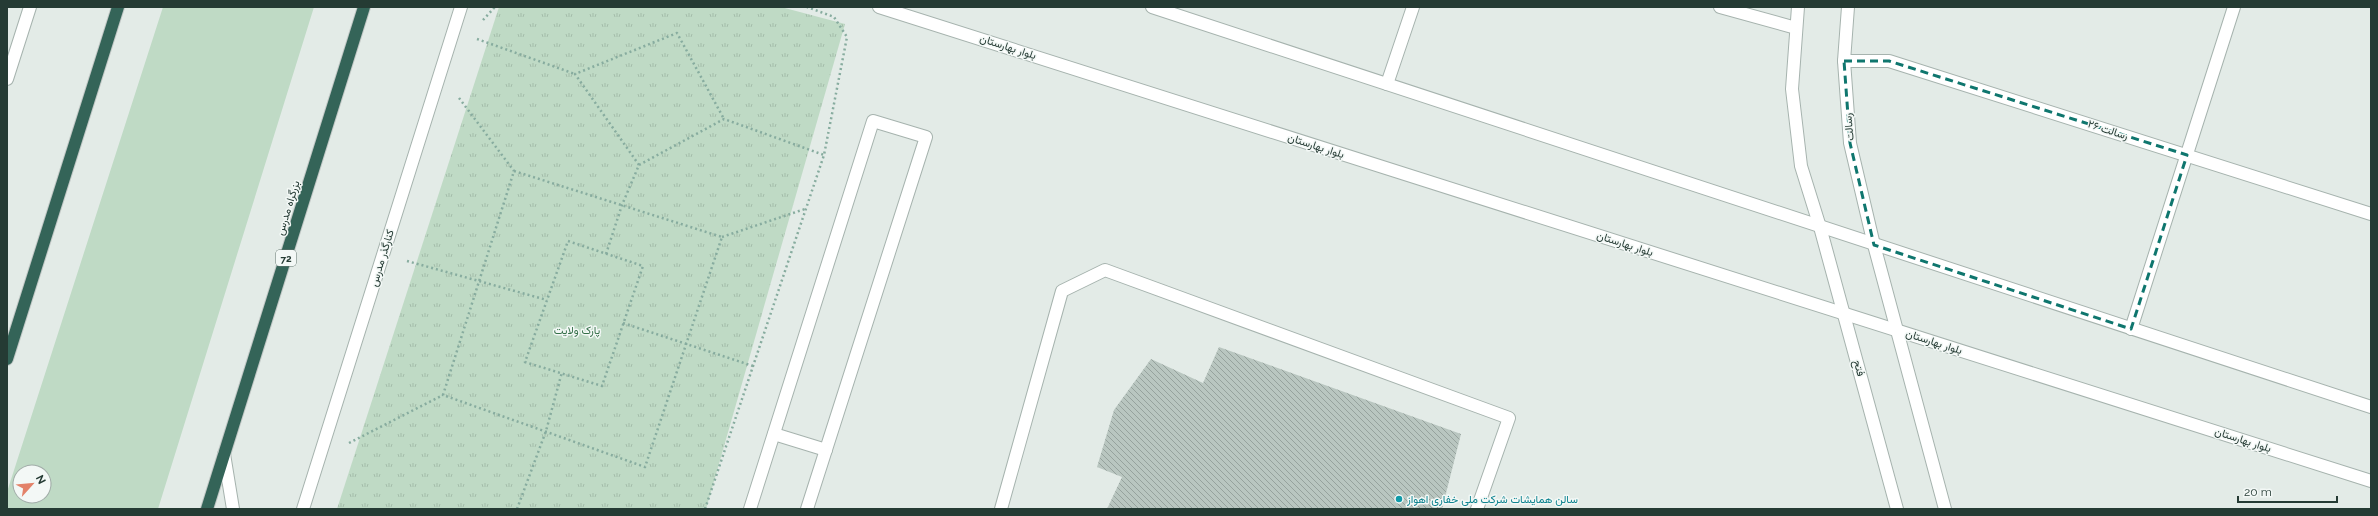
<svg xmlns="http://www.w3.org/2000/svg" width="2378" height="516" viewBox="0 0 2378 516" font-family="Raleway,Vazirmatn,sans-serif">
	<defs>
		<pattern id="park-tufts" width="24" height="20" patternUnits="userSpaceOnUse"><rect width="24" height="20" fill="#bfdac5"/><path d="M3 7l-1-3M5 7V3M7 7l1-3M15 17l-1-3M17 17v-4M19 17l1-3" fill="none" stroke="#a4bcaa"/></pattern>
		<pattern id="building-back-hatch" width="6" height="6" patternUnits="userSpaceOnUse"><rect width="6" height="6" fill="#b9c6c0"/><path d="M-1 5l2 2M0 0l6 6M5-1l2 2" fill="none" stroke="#96a29d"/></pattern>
	</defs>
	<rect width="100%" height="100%" fill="#e3ebe7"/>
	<path fill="#bfdac5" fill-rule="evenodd" d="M163 7H314L158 509H7V492ZM20 472H44V496H20Z"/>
	<path fill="url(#park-tufts)" d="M499 7H781L845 24 706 509H337Z"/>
	<path fill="url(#building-back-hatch)" d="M1219 347 1461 434 1442 509H1107L1122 477 1097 467 1114 410 1151 359 1203 383Z"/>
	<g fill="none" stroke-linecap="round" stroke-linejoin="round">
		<g stroke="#a6b3ae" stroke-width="14">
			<g id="minor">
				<path d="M879 7 2371 481"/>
				<path d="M1152 7 2371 407"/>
				<path d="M1720 7 1796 28"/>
				<path d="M1798 7 1792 89 1801 166 1820 227 1897 509"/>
				<path d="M1848 7 1844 61 1850 143 1874 245 1945 509"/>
				<path d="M1844 61H1889L2371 214"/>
				<path d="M7 79 30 7"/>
				<path d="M1387 84 1413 7"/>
				<path d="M2131 329 2234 7"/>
				<path d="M774 434 826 450"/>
				<path d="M224 454 233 509"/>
				<path d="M303 509 461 7"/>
				<path d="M750 509 873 121 926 137 807 509"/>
				<path d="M1001 509 1062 291 1105 270 1509 418 1477 509"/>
			</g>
		</g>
		<g stroke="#c2c8c6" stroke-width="14">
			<g id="highway">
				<path d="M7 359 118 7"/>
				<path d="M207 509 364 7"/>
			</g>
		</g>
		<g stroke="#87ac9f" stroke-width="2.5" stroke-dasharray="2 3" stroke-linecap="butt">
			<path d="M483 20 495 7"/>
			<path d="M477 39 575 74"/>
			<path d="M459 98 514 171"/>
			<path d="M639 165 575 74 677 33 724 119"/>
			<path d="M514 171 722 237 645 467 443 395Z"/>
			<path d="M722 237 805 209"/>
			<path d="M568 241 643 266 602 386 525 362Z"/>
			<path d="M606 254 622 205 639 165 724 119 824 155"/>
			<path d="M407 261 547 300"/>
			<path d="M623 323 753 366"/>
			<path d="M349 443 443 395"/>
			<path d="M517 509 546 431 562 372"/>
			<path d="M705 509 824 155 847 37 834 17 807 7"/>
		</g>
		<use href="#minor" stroke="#fff" stroke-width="12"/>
		<use href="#highway" stroke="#346458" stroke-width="12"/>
	</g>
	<path fill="none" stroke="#0f766e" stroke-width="3" stroke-dasharray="8 5" stroke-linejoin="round" d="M1844 61H1889L2187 155 2131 329 1874 245 1850 143Z"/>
	<circle fill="#0f9aa8" stroke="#f3f8f6" stroke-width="1.5" cx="1399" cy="499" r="4"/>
	<g text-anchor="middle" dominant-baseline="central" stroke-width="3" stroke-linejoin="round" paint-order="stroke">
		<rect fill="#f3f8f6" stroke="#63746e" stroke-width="1" x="276" y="250" width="20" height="16" rx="3"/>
		<g font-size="10" font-weight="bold" fill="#253b34">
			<text x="286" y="258">72</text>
		</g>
		<g font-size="11" fill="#253b34" stroke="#f3f8f6">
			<text transform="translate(1008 47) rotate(18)">بلوار بهارستان</text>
			<text transform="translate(1849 127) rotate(-95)">رسالت</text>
			<text transform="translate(2108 130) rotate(18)">رسالت ۲۶</text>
			<text transform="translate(1316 146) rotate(18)">بلوار بهارستان</text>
			<text transform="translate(288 208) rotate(-73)">بزرگراه مدرس</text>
			<text transform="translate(1625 244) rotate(18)">بلوار بهارستان</text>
			<text transform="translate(382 258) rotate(-73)">کنارگذر مدرس</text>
			<text transform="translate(1934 342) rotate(18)">بلوار بهارستان</text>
			<text transform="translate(1859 368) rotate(75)">فتح</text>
			<text transform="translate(2243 440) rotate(18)">بلوار بهارستان</text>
		</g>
		<g font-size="11" fill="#336e47" stroke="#f3f8f6">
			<text x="577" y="330">پارک ولایت</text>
		</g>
		<g font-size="11" fill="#0d838f" stroke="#f3f8f6" text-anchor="start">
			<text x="1407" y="499">سالن همایشات شرکت ملی خفاری اهواز</text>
		</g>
	</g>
	<rect width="2378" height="516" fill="none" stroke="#253b34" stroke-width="16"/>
	<g transform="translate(32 484) rotate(63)"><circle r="19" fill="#f3f8f6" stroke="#a1aca8"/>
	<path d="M0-3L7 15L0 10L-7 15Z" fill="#e38269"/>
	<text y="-6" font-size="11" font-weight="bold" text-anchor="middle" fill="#253b34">N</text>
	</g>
	<path d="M2238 496v6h99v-6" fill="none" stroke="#253b34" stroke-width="2"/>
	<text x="2244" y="496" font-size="12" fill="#253b34" stroke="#f3f8f6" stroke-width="3" paint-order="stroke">20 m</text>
</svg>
